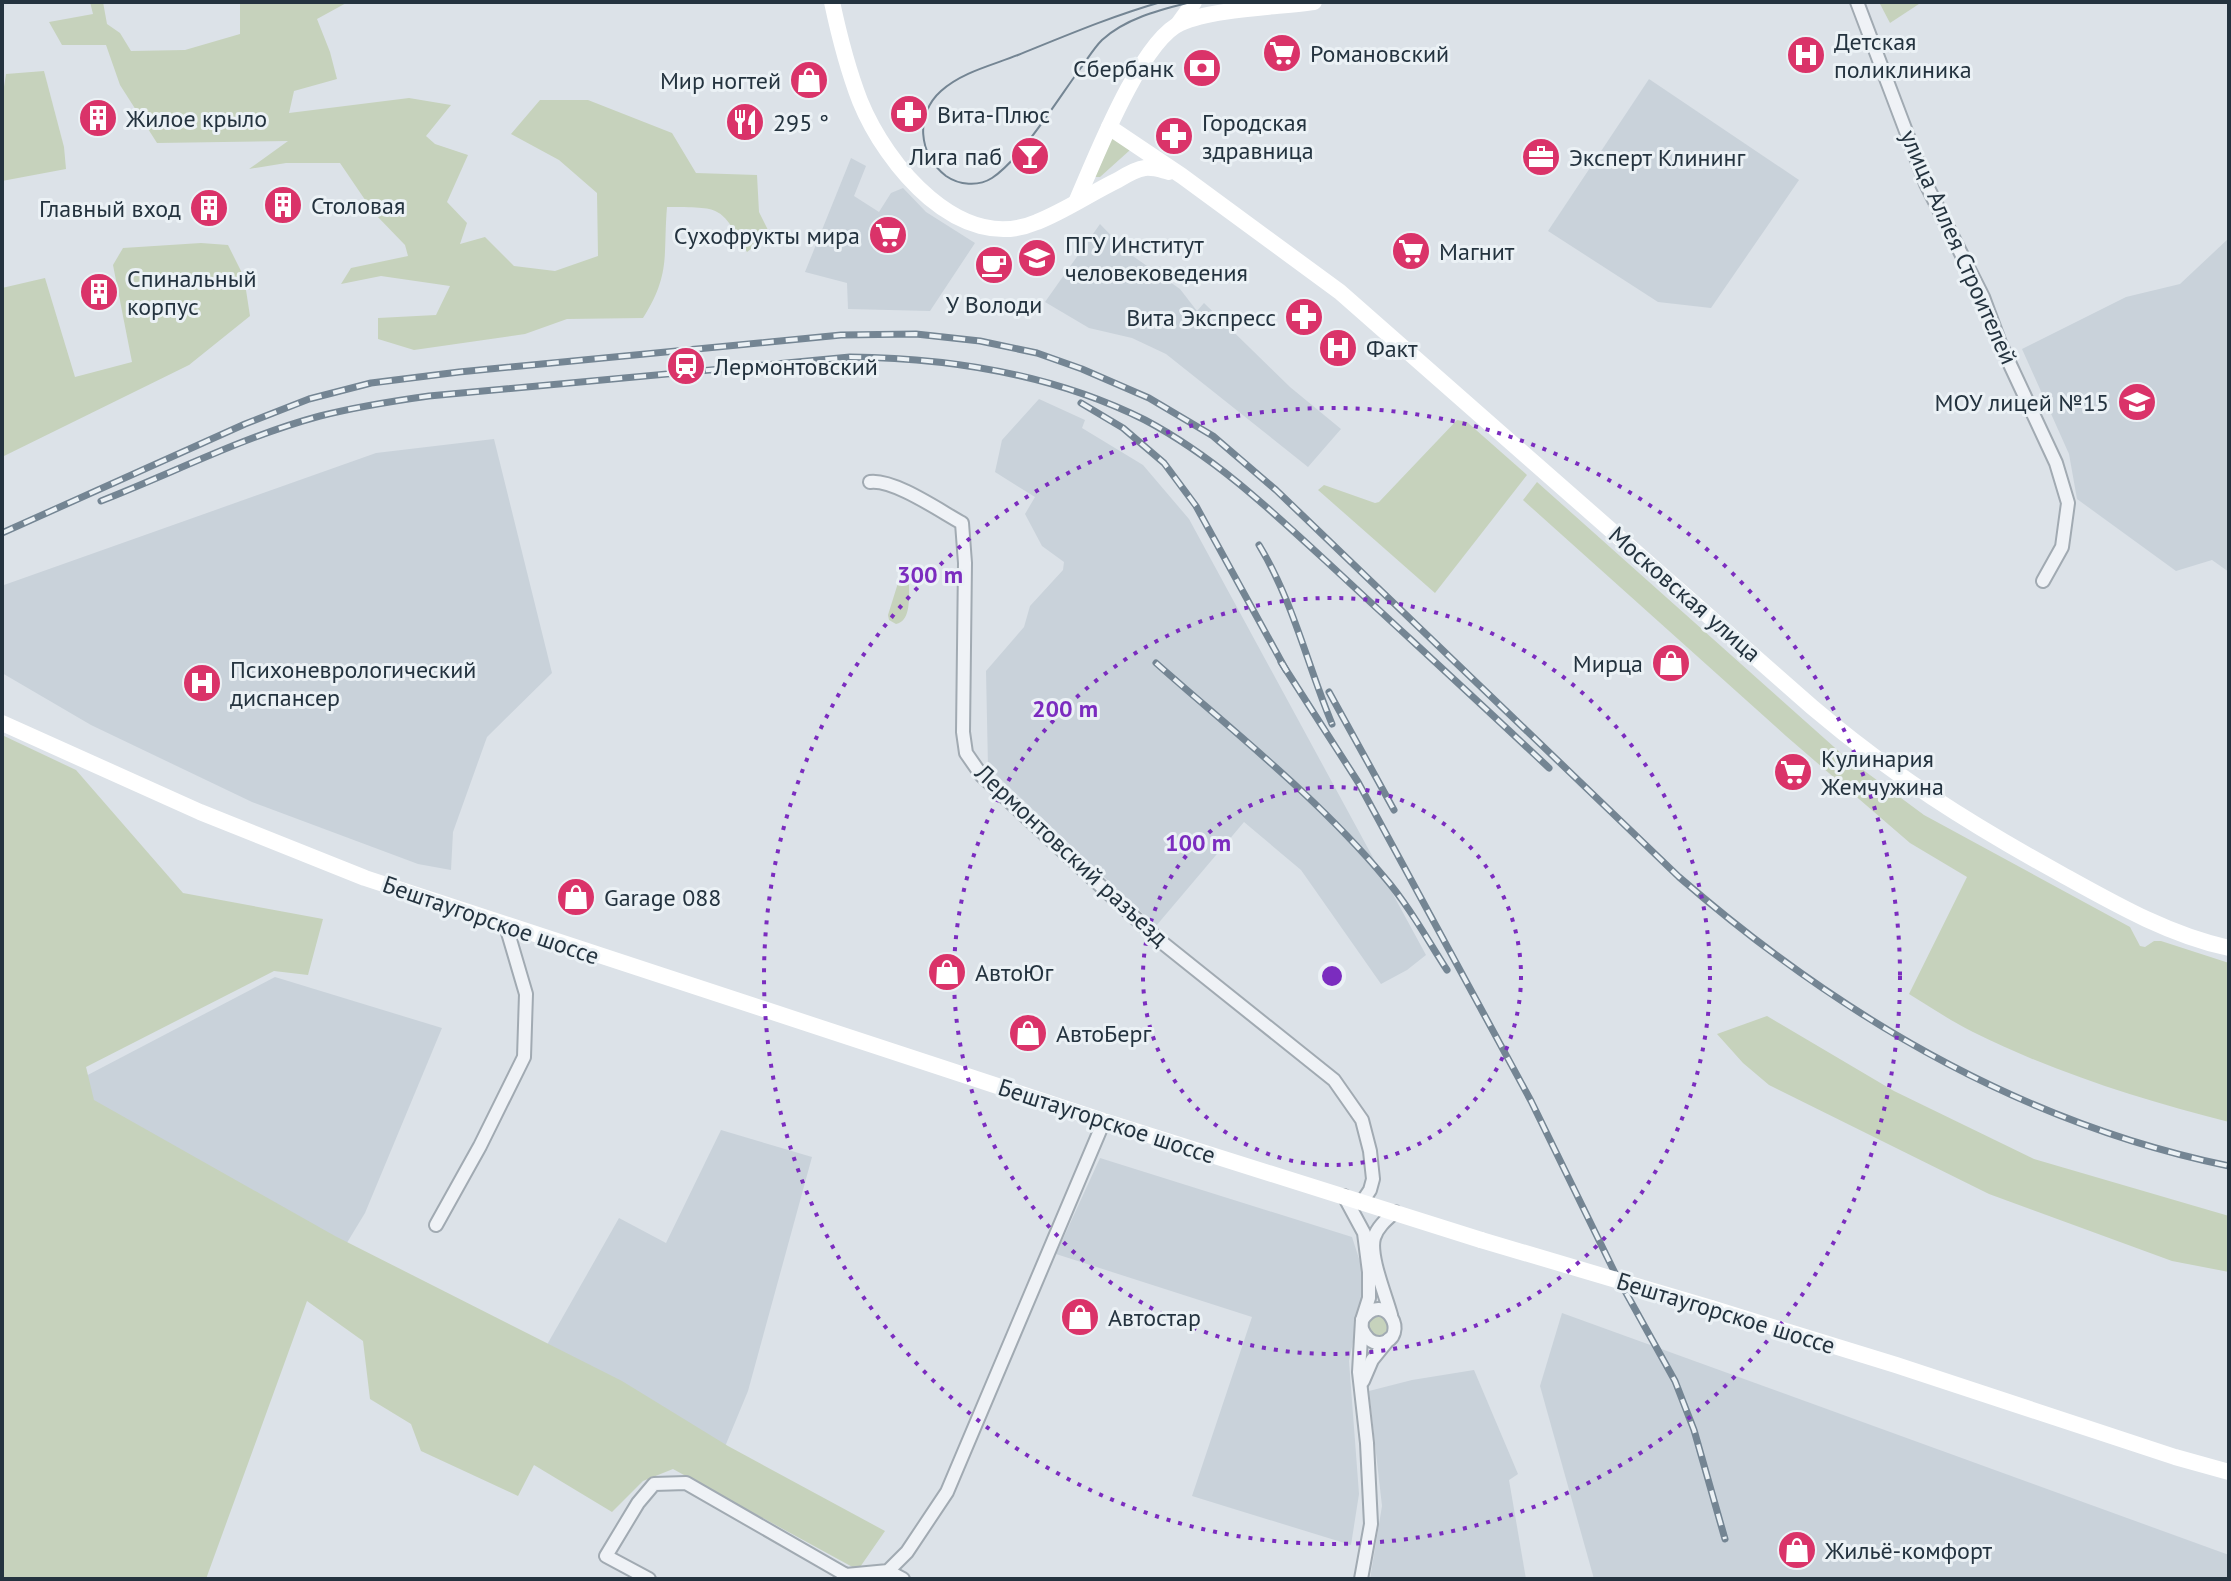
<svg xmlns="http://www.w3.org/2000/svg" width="2231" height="1581" viewBox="0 0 2231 1581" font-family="'PT Sans',sans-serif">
	<rect width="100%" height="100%" fill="#dce2e8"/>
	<g fill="#c9d2da">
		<path d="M1649 79 1799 180 1711 308 1658 302 1548 231Z"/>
		<path d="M851 158 866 166 854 196 879 212 891 193 903 188 926 212 975 243 930 311 848 309 847 283 805 272Z"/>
		<path d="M1100 224 1127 252 1180 289 1197 311 1204 303 1290 387 1341 429 1308 467 1166 354 1132 338 1089 328 1045 302Z"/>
		<path d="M2229 238V572L2212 560 2176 571 2077 499 2069 454 2022 349 2126 297 2180 284Z"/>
		<path d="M1039 399 1085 420 1082 428 1143 465 1189 519 1426 955 1407 970 1381 984 1301 870 1244 822 1156 926 988 767 986 671 1024 627 1030 606 1063 570 1064 562 1042 546 1025 514 1035 497 995 472 1002 440Z"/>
		<path d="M494 439 552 673 487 737 453 832 451 870 418 864 252 802 91 725 2 673 4 585 376 453Z"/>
		<path d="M275 977 442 1028 365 1213 342 1251 72 1096 82 1078Z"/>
		<path d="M721 1130 812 1157 748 1391 724 1449 544 1350 619 1218 666 1243Z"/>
		<path d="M1100 1158 1352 1237 1364 1274 1362 1299 1349 1361 1359 1494 1351 1545 1192 1496 1252 1317 1056 1254Z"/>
		<path d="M1562 1313 2229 1555V1579H1594L1540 1386Z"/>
		<path d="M1474 1370 1518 1474 1509 1480 1526 1579H1370L1382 1506 1369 1391 1412 1380Z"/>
	</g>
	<g fill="#c6d2bc">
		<path d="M90 2H103L107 24 120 33 131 51 185 50 240 34V2H348L317 19 330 52 337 79 294 91 289 113 409 98 451 105 426 136 435 144 468 155 447 202 467 223 460 244 485 237 514 266 555 271 598 256 597 193 559 160 511 134 540 100H588L672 133 696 173 757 175 759 212 770 234 747 252C719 204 722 208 667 207 663 255 671 274 643 318L567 319 525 334 414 350 378 339V318L436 315 450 286 381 276 341 284 351 268 408 256 405 245 374 213 340 163H286L249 169 288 141 157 143 120 85 106 45H62L49 22 93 14Z"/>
		<path d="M1879 2H1922L1890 23Z"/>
		<path d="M44 71 64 147 66 169 2 181V100L6 74Z"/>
		<path d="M1112 138 1130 150 1100 177H1095Z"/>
		<path d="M201 243 228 245 244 277 250 316 189 365 2 457V288L45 278 75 377 132 362 113 265 123 248Z"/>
		<path d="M1457 420 1467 422 1527 475 1435 593 1318 490 1324 485 1375 503 1379 502Z"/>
		<path d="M1537 482 1843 755 1924 815 2130 927 2140 946 2145 947 2154 941H2161L2229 963V1122C2142 1100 2053 1072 1973 1032 1951 1021 1930 1007 1909 994L1967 877 1910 843 1786 736 1523 500Z"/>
		<path d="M902 580 909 584C909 598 911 621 896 624L889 620 888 615 898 583Z"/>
		<path d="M2 735 76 770 183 893 323 919 308 975 274 971 86 1067 94 1100 335 1236 622 1381 728 1446 885 1531 858 1570 673 1469 643 1481 612 1512 534 1465 518 1496 421 1451 411 1424 370 1399 363 1341 307 1301 206 1579H2Z"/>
		<path d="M1767 1016 1894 1091 2034 1159 2229 1216V1272L2172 1261 1989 1194 1769 1085 1743 1063 1717 1034Z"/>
		<circle cx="1378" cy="1326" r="10"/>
	</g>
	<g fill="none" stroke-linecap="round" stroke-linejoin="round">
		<g stroke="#a1aab2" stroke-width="16">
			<g id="street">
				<path d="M1857 2 1926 184 1983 297 2000 343 2056 463 2068 503 2062 547 2043 581"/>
				<path d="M870 482C894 479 940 511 962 523L965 563 963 732 966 753 982 776 1159 940 1334 1080 1362 1120 1370 1151 1373 1179 1370 1190 1362 1202"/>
				<path d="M1344 1196 1364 1233 1369 1272V1298L1362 1320 1359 1372 1367 1443 1371 1524 1361 1579"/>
				<path d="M436 1225 480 1146 524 1057 526 994 506 926"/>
				<path d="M1391 1315C1386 1296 1369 1256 1374 1238 1377 1227 1387 1219 1395 1212"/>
				<path d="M1362 1329C1365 1336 1371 1344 1381 1343 1411 1338 1385 1287 1362 1320"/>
				<path d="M1363 1381 1372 1360 1389 1339"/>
				<path d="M888 1571 903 1579"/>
				<path d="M649 1579 606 1556 638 1503 654 1484 686 1483 846 1575 888 1571 907 1552 947 1492 1104 1121"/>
			</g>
		</g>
		<use href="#street" stroke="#eff2f6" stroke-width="12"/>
		<g stroke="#fff" stroke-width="16">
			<path d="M832 2C839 35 848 70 860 101 886 165 960 255 1037 222 1065 211 1091 193 1118 180 1126 175 1136 169 1145 168 1154 167 1161 170 1169 172"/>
			<path d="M1179 23 1194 2"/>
			<path d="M1109 127 1182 176 1340 292 1812 707C1892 775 1970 824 2061 874 2115 904 2169 935 2229 948"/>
			<path d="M1077 200C1095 159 1141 40 1181 23 1211 9 1278 7 1314 2"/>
			<path d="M2 723 200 812 365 878 1104 1121 1481 1240"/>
			<path d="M1711 1308 1896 1365 2175 1457 2229 1472"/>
		</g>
		<path stroke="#748593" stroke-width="2" d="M1161 2C1112 16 1065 36 1018 55 993 65 962 72 941 91 915 114 918 155 946 176 959 185 978 187 992 178 1021 159 1058 99 1080 69 1087 60 1093 49 1102 40 1126 18 1160 10 1191 2"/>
		<g stroke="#748593" stroke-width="7">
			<g id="rail">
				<path d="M1081 403 1123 428 1164 463 1196 506 1286 670"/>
				<path d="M101 501C173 473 245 436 320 416 356 407 393 401 429 396L850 357C951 358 1053 374 1145 420 1219 459 1279 518 1340 574 1410 639 1480 703 1549 768"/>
				<path d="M2 533 245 424 309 399 371 383 459 372 841 335 916 334 980 341 1037 353 1082 369 1149 398 1213 436 1276 490 1679 877C1838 1015 2020 1123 2229 1166"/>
				<path d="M1259 545C1293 601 1307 664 1332 724"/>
				<path d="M1281 662 1358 782 1531 1101 1615 1273 1675 1381 1694 1430 1725 1539"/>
				<path d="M1156 663C1234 732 1318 798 1385 878 1409 906 1427 939 1447 970"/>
				<path d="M1329 692 1394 810"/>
			</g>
		</g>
		<use href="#rail" stroke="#ebf1f5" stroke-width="4" stroke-dasharray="12" stroke-linecap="butt"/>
		<path stroke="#fff" stroke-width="16" d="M1481 1240 1711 1308"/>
	</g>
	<g fill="none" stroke="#7b2cbf" stroke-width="4" stroke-dasharray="4 8">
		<circle cx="1332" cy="976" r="189"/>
		<circle cx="1332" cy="976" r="378"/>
		<circle cx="1332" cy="976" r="568"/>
	</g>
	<defs>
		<g id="supermarket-disc" transform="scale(2)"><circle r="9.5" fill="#da3369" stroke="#ebf1f5"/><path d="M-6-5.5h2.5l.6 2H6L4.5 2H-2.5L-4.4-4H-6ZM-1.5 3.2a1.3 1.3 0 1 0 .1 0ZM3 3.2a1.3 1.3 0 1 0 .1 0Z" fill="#fff"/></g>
		<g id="hospital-disc" transform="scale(2)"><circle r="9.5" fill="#da3369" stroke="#ebf1f5"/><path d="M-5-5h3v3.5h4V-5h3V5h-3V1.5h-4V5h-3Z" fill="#fff"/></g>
		<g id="bank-disc" transform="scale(2)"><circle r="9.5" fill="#da3369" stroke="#ebf1f5"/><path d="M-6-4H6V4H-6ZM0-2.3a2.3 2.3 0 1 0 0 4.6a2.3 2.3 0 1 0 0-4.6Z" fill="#fff"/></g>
		<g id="shop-disc" transform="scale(2)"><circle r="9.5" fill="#da3369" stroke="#ebf1f5"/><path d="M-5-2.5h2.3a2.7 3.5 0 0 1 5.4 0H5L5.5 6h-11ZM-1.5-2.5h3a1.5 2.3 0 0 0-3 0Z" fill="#fff"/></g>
		<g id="pharmacy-disc" transform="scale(2)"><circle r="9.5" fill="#da3369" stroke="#ebf1f5"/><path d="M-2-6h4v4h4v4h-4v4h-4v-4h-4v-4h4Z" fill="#fff"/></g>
		<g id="building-disc" transform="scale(2)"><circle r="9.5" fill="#da3369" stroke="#ebf1f5"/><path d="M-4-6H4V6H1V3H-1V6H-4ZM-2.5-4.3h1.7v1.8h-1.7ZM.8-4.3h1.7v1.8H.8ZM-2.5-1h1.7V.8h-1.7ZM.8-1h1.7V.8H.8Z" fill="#fff"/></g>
		<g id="restaurant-disc" transform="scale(2)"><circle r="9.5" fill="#da3369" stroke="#ebf1f5"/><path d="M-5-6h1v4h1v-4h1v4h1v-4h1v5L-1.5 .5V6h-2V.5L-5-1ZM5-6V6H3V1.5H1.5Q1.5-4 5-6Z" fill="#fff"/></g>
		<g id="bar-disc" transform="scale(2)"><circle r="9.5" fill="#da3369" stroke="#ebf1f5"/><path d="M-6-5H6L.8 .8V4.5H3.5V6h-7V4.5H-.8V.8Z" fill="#fff"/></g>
		<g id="office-disc" transform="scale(2)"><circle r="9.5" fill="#da3369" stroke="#ebf1f5"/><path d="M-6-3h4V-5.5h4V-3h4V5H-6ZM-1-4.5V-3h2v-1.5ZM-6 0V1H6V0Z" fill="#fff"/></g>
		<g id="university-disc" transform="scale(2)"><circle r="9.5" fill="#da3369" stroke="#ebf1f5"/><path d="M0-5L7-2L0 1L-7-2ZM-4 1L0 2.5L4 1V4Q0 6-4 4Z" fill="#fff"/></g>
		<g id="cafe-disc" transform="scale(2)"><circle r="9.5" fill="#da3369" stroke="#ebf1f5"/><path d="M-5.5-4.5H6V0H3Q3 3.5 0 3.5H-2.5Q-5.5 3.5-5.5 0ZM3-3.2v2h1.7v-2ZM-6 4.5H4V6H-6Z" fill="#fff"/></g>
		<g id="station-disc" transform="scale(2)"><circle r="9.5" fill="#da3369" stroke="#ebf1f5"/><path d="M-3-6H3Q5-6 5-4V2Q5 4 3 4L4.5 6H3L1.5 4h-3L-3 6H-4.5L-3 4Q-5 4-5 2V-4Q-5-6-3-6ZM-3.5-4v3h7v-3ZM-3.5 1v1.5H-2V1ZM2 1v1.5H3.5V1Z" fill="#fff"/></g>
		<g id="school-disc" transform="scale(2)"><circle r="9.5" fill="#da3369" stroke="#ebf1f5"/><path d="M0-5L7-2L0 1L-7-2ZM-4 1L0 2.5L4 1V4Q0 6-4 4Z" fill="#fff"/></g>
	</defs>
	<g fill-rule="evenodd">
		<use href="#supermarket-disc" x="1282" y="53"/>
		<use href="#hospital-disc" x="1806" y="55"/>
		<use href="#bank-disc" x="1202" y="68"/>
		<use href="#shop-disc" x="809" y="80"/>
		<use href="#pharmacy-disc" x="909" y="114"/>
		<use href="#building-disc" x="98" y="118"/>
		<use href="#restaurant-disc" x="745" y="122"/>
		<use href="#pharmacy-disc" x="1174" y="136"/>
		<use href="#bar-disc" x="1030" y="156"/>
		<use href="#office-disc" x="1541" y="157"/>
		<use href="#building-disc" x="283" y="205"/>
		<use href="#building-disc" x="209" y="208"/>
		<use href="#supermarket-disc" x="888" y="235"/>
		<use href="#supermarket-disc" x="1411" y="251"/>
		<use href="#university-disc" x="1037" y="258"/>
		<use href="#cafe-disc" x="994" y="265"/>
		<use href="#building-disc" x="99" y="292"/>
		<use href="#pharmacy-disc" x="1304" y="317"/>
		<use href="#hospital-disc" x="1338" y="348"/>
		<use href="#station-disc" x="686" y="366"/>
		<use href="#school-disc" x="2137" y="402"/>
		<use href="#shop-disc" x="1671" y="663"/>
		<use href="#hospital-disc" x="202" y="683"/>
		<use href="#supermarket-disc" x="1793" y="772"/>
		<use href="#shop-disc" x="576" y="897"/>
		<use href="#shop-disc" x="947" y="972"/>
		<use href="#shop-disc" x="1028" y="1033"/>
		<use href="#shop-disc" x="1080" y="1317"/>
		<use href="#shop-disc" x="1797" y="1550"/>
	</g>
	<g text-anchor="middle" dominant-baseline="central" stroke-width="6" stroke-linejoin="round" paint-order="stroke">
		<g font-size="24" fill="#24333f" stroke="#ebf1f5" text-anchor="start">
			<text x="1834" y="41">Детская<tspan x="1834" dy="28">поликлиника</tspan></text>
			<text x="1310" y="53">Романовский</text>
			<text x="1174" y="68" text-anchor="end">Сбербанк</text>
			<text x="781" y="80" text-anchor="end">Мир ногтей</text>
			<text x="937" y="114">Вита-Плюс</text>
			<text x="126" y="118">Жилое крыло</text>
			<text x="773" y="122">295 °</text>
			<text x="1202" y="122">Городская<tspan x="1202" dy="28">здравница</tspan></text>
			<text x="1002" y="156" text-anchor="end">Лига паб</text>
			<text x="1569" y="157">Эксперт Клининг</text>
			<text x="311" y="205">Столовая</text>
			<text x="181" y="208" text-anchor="end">Главный вход</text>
			<text x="860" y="235" text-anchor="end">Сухофрукты мира</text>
			<text x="1065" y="244">ПГУ Институт<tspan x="1065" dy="28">человековедения</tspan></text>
			<text x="1439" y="251">Магнит</text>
			<text x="127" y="278">Спинальный<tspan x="127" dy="28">корпус</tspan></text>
			<text x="994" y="304" text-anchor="middle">У Володи</text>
			<text x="1276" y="317" text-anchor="end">Вита Экспресс</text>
			<text x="1366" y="348">Факт</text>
			<text x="714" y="366">Лермонтовский</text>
			<text x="2109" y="402" text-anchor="end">МОУ лицей №15</text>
			<text x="1643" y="663" text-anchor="end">Мирца</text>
			<text x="230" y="669">Психоневрологический<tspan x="230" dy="28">диспансер</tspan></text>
			<text x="1821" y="758">Кулинария<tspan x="1821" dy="28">Жемчужина</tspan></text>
			<text x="604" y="897">Garage 088</text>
			<text x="975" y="972">АвтоЮг</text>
			<text x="1056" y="1033">АвтоБерг</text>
			<text x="1108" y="1317">Автостар</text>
			<text x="1825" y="1550">Жильё-комфорт</text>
		</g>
		<g font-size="24" fill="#24333f" stroke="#ebf1f5">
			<text transform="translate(1959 247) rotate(66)">улица Аллея Строителей</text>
			<text transform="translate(1685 594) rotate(41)">Московская улица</text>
			<text transform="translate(1072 855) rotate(43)">Лермонтовский разъезд</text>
			<text transform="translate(491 920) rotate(19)">Бештаугорское шоссе</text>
			<text transform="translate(1107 1121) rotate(18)">Бештаугорское шоссе</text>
			<text transform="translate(1726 1313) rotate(17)">Бештаугорское шоссе</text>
		</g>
	</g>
	<circle cx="1332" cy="976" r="12" fill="#7b2cbf" stroke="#ebf1f5" stroke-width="4"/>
	<g font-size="24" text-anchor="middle" font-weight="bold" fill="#7b2cbf" stroke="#ebf1f5" stroke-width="6" stroke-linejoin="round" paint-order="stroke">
		<text x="930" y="583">300 m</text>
		<text x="1065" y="717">200 m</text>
		<text x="1198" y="851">100 m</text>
	</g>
	<rect width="2231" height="1581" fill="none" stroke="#24333f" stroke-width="8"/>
</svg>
